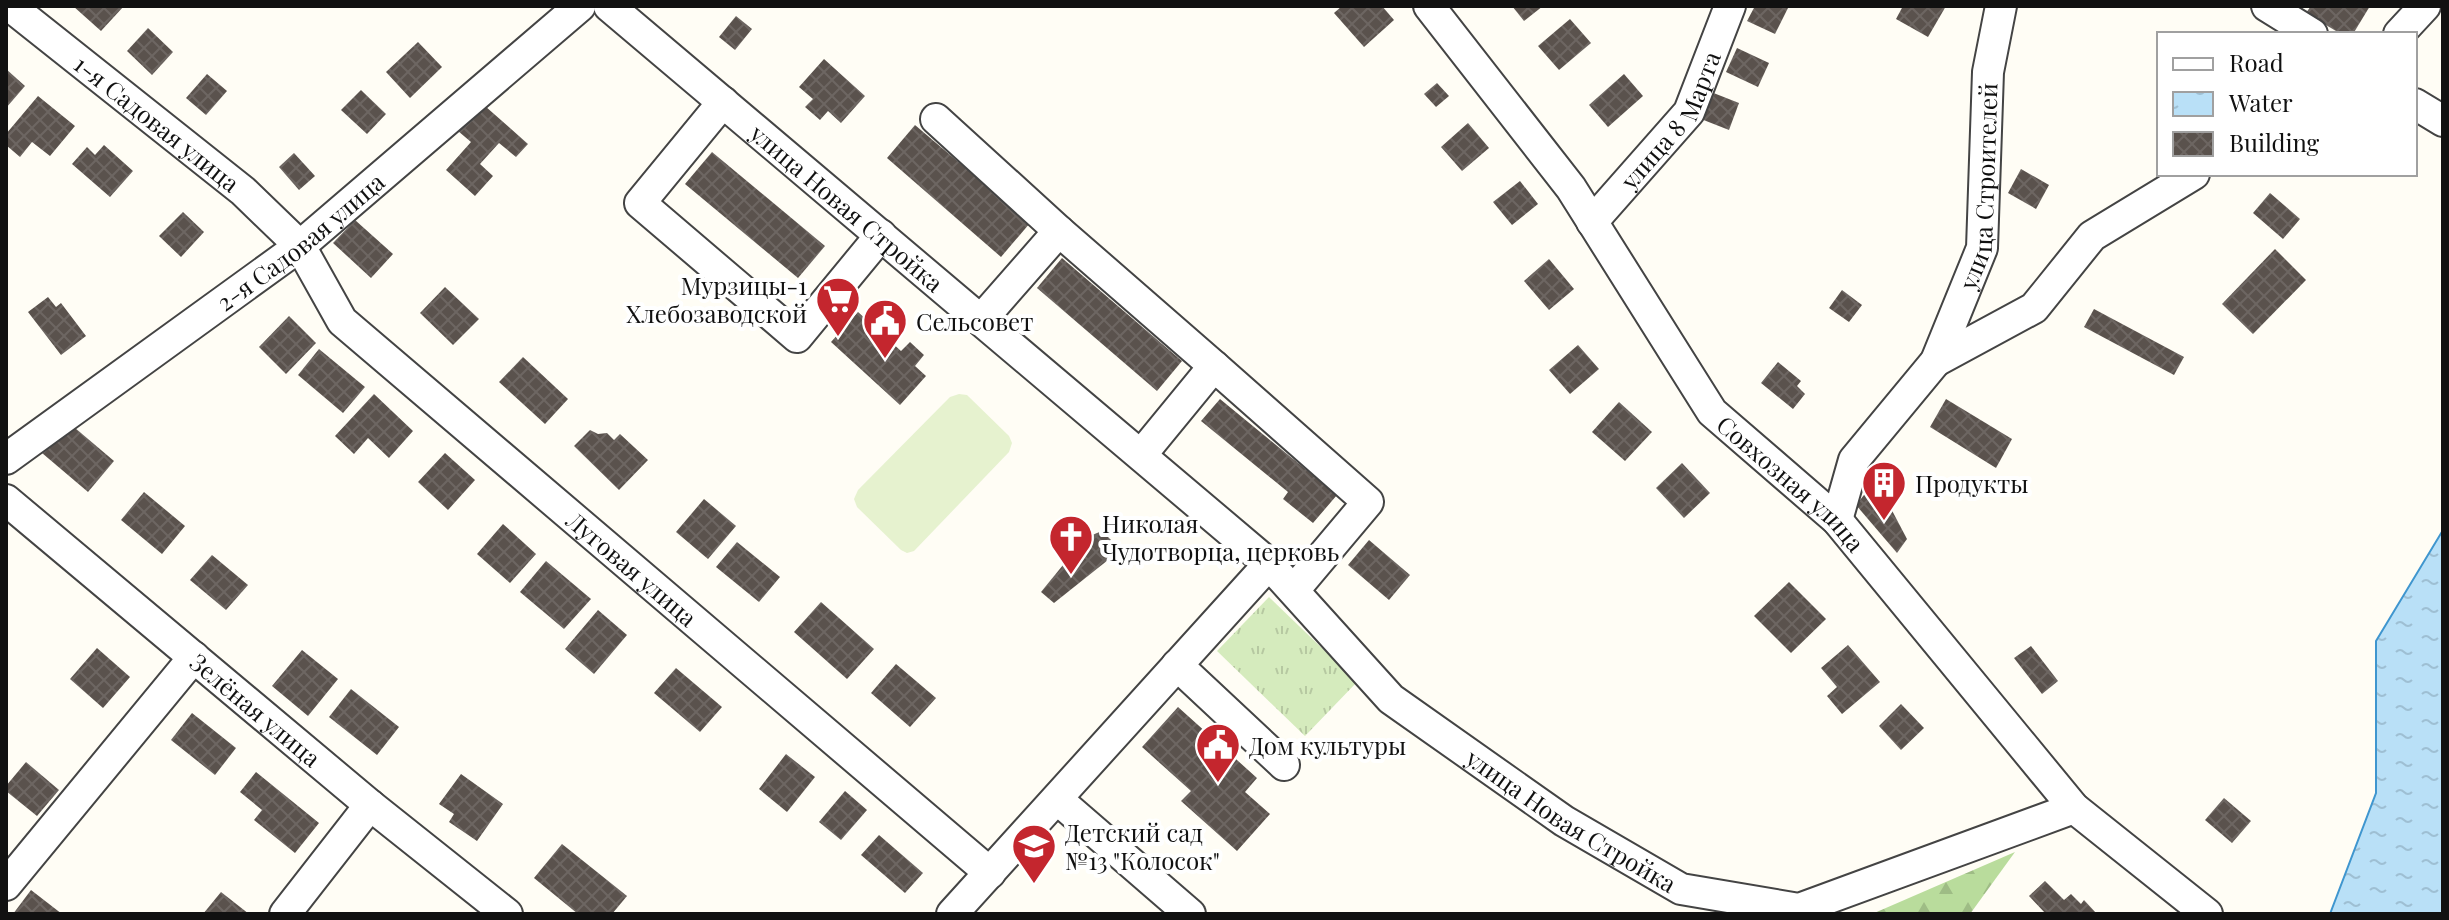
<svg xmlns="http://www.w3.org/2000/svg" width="2449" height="920" viewBox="0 0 2449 920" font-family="'Playfair Display',serif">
	<defs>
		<pattern id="grass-tufts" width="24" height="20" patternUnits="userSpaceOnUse" patternTransform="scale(2)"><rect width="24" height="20" fill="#d5ebbd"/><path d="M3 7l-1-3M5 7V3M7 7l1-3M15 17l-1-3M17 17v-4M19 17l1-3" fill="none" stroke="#b6c8a1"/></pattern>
		<pattern id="forest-firs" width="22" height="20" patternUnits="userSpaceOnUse" patternTransform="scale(2)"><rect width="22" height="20" fill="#b9dc9c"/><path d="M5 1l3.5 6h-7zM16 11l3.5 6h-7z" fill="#9ebc85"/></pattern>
		<pattern id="water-ripples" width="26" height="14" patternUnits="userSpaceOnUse" patternTransform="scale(2)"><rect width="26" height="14" fill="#b9e0f7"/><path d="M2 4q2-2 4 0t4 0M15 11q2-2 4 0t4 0" fill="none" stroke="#9ebfd3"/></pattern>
		<pattern id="building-cross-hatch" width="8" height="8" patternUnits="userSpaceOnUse" patternTransform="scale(2)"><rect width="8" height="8" fill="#5a524d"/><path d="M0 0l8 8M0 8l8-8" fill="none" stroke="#6d6662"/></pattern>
	</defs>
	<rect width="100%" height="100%" fill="#fffdf5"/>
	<path fill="url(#grass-tufts)" d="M1269 597 1357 682 1305 736 1217 651Z"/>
	<path fill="url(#forest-firs)" d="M2015 852 1970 914H1872Z"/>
	<path fill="#e6f2cf" d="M959 394 967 395 1009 436 1012 443 1009 452 914 551 907 553 901 550 857 507 854 499 858 490 950 397Z"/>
	<path fill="url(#water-ripples)" stroke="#3f96cf" stroke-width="2" d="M2443 530V914H2330L2376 793V641Z"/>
	<g fill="url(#building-cross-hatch)">
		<path d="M73 6H124L101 31Z"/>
		<path d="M1342 6H1382L1394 20 1364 47 1334 13Z"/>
		<path d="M1512 6H1543L1524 21Z"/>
		<path d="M1755 6H1789L1775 34 1747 21Z"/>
		<path d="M1903 6H1946L1928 37 1896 19Z"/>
		<path d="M2311 6H2370L2353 34H2341L2306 13Z"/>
		<path d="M736 16 752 29 735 50 719 37Z"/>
		<path d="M1570 19 1591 43 1559 70 1538 46Z"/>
		<path d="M148 28 173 52 152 75 127 51Z"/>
		<path d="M418 42 442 67 410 98 386 72Z"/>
		<path d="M1737 48 1769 63 1758 87 1726 72Z"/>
		<path d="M824 59 865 96 841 123 828 111 820 120 805 107 813 99 799 87Z"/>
		<path d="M6 69 25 86 6 108Z"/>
		<path d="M207 74 227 91 206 115 186 98Z"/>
		<path d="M1624 74 1643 96 1608 127 1589 105Z"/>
		<path d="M1437 83 1449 96 1436 107 1424 94Z"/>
		<path d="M361 90 386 114 367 134 341 110Z"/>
		<path d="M1711 92 1739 103 1729 130 1701 119Z"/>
		<path d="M38 96 75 126 50 156 32 142 20 157 6 145V134Z"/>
		<path d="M477 99 528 144 516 157 499 143 480 164 493 176 475 196 446 170 471 142 458 131 466 121Z"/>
		<path d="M1468 123 1489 148 1462 171 1441 147Z"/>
		<path d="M915 125 1030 223 1001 257 887 158Z"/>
		<path d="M104 145 133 171 110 197 72 164 87 147 95 155Z"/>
		<path d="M712 152 825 246 798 278 685 184Z"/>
		<path d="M294 153 315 176 299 190 279 167Z"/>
		<path d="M2021 169 2049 185 2036 209 2008 193Z"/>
		<path d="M1520 181 1538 204 1512 225 1493 202Z"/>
		<path d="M2270 193 2300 219 2283 239 2253 213Z"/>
		<path d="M183 212 204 232 181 257 159 236Z"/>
		<path d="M355 220 393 254 371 278 333 243Z"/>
		<path d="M2275 249 2306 280 2253 334 2222 304Z"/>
		<path d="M1062 258 1182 361 1157 391 1037 288Z"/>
		<path d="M1549 259 1574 289 1549 310 1524 281Z"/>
		<path d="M445 287 479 319 453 345 420 313Z"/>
		<path d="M1842 290 1862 305 1849 322 1829 308Z"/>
		<path d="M48 297 56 307 61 303 86 336 61 355 28 312Z"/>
		<path d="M2094 309 2184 357 2174 375 2084 327Z"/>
		<path d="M858 312 901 351 910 342 924 355 915 366 926 376 900 405 831 342Z"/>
		<path d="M289 316 316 343 286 374 259 347Z"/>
		<path d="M1578 345 1599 369 1570 394 1549 370Z"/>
		<path d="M319 349 365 387 343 413 298 375Z"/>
		<path d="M523 357 568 399 545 424 499 382Z"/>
		<path d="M1778 362 1801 381 1797 386 1805 394 1793 409 1761 383Z"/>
		<path d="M374 394 413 431 389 458 368 438 354 454 335 436Z"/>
		<path d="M1220 399 1337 495 1313 523 1283 499 1288 492 1201 421Z"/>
		<path d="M1946 399 2012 439 1996 468 1930 427Z"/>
		<path d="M1619 402 1652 432 1625 461 1592 432Z"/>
		<path d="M68 422 114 461 88 492 42 453Z"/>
		<path d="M590 430 598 434 607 433 614 440 620 434 648 460 619 490 574 446Z"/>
		<path d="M445 453 475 480 448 510 418 482Z"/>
		<path d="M1682 463 1710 493 1684 518 1656 488Z"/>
		<path d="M1876 480 1907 539 1897 553 1856 505Z"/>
		<path d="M144 492 185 526 162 554 121 520Z"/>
		<path d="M704 499 736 526 708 559 676 532Z"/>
		<path d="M503 524 536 554 510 583 477 554Z"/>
		<path d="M1102 531 1115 544 1108 560 1054 603 1041 592 1085 538Z"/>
		<path d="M1369 540 1410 575 1389 600 1348 565Z"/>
		<path d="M737 542 780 577 759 602 716 567Z"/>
		<path d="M212 555 248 585 226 610 190 580Z"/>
		<path d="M546 561 591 599 564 629 520 592Z"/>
		<path d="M1789 582 1826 619 1791 653 1754 616Z"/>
		<path d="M821 602 874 649 847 679 794 632Z"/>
		<path d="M598 610 627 635 594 674 565 649Z"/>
		<path d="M1848 645 1880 682 1842 714 1827 696 1837 687 1821 668Z"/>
		<path d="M2031 646 2058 681 2042 694 2014 658Z"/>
		<path d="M97 648 130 677 103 708 70 679Z"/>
		<path d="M302 650 338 679 308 716 272 686Z"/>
		<path d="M896 664 936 698 910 727 871 693Z"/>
		<path d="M676 668 722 707 700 732 654 693Z"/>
		<path d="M351 689 399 727 377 755 329 717Z"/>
		<path d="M1901 704 1924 728 1901 750 1879 726Z"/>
		<path d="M1178 707 1257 778 1245 792 1270 814 1237 851 1181 801 1191 791 1142 747Z"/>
		<path d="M192 713 236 748 215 775 171 740Z"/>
		<path d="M786 754 815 777 787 812 759 789Z"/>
		<path d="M26 762 59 790 37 816 6 791V786Z"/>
		<path d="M256 772 319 823 295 853 254 820 262 810 240 792Z"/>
		<path d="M461 774 503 804 477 841 449 822 454 814 439 804Z"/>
		<path d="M845 791 867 810 841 840 819 822Z"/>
		<path d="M2224 798 2251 821 2232 843 2205 820Z"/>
		<path d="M879 835 923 873 905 893 861 855Z"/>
		<path d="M562 844 627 896 612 914H578L534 878Z"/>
		<path d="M2045 881 2064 900 2071 894 2081 904 2084 900 2097 914H2046L2029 896Z"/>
		<path d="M31 890 62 914H13Z"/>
		<path d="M221 892 249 914H203Z"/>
	</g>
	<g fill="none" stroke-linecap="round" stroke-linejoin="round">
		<g stroke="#444" stroke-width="34">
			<g id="minor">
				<path id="s1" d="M10 6 243 191 300 246 342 321 990 873"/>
				<path id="s2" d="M609 6 1269 564 1391 699 1564 821 1681 889 1799 909 2074 808"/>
				<path id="s3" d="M1429 6 1571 188 1712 412 1837 520 2074 808 2207 914"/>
				<path d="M2267 6 2312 34"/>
				<path d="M2399 34 2425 6"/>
				<path d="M723 102 640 203 797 337 881 235"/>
				<path d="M2415 104 2443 121"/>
				<path d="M936 119 1059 231"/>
				<path id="s4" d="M1592 222 1689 112 1730 6"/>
				<path d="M981 320 1059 231 1214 366"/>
				<path d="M1936 361 2034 308 2092 236 2194 174"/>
				<path d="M1141 455 1214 366 1368 502 1294 590"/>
				<path id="s5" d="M6 459 300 246 580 6"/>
				<path id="s6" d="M6 500 370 805 507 914"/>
				<path id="s7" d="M1837 520 1854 460 1936 361 1982 248 1988 72 2001 6"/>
				<path d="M1177 665 1284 765"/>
				<path d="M1057 799 1190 914"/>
				<path d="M6 885 194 657"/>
				<path d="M285 914 370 805"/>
				<path d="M952 914 1269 564"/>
			</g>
		</g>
		<use href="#minor" stroke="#fff" stroke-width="30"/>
	</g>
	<defs>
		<g id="supermarket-pin" transform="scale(2.3)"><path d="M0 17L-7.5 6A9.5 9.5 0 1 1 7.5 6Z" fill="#c4262e" stroke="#fff"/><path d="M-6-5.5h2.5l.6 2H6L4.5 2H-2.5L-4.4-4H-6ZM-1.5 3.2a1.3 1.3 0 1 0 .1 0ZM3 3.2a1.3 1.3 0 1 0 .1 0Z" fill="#fff"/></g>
		<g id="civic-pin" transform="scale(2.3)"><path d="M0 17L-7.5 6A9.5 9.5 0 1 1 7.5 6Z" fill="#c4262e" stroke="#fff"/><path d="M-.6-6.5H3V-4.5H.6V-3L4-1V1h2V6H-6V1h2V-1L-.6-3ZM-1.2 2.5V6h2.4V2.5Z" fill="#fff"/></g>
		<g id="building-pin" transform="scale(2.3)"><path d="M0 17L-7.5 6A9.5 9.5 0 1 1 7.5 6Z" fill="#c4262e" stroke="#fff"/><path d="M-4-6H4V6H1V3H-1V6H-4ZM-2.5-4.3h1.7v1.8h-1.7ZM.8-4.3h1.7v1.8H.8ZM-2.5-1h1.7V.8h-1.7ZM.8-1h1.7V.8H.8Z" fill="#fff"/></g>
		<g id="church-pin" transform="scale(2.3)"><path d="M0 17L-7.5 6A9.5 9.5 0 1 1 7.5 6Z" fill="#c4262e" stroke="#fff"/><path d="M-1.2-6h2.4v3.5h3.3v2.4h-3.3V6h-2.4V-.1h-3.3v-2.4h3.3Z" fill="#fff"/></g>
		<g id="school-pin" transform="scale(2.3)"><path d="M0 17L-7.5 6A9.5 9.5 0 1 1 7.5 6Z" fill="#c4262e" stroke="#fff"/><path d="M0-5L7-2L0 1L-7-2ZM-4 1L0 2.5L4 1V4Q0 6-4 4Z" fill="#fff"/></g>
	</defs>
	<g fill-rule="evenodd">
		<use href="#supermarket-pin" x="838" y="299"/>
		<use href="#civic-pin" x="885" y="321"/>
		<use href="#building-pin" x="1884" y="483"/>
		<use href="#church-pin" x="1071" y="537"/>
		<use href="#civic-pin" x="1218" y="745"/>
		<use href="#school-pin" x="1034" y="846"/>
	</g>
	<g text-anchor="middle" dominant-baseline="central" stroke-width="8" stroke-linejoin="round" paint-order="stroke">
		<g font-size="24" fill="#111" stroke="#fff">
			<text stroke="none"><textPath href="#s4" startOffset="130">улица 8 Марта</textPath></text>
			<text stroke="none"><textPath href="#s1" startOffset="188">1-я Садовая улица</textPath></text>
			<text stroke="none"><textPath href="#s7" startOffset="374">улица Строителей</textPath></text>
			<text stroke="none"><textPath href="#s2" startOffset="312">улица Новая Стройка</textPath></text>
			<text stroke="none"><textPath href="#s5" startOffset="366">2-я Садовая улица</textPath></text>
			<text stroke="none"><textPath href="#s3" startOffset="602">Совхозная улица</textPath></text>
			<text stroke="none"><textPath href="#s1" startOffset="844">Луговая улица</textPath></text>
			<text stroke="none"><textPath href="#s6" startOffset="326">Зелёная улица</textPath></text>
			<text stroke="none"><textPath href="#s2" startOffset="1264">улица Новая Стройка</textPath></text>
		</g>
		<g font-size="24" fill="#111" stroke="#fff" text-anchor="start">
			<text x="807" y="285" text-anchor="end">Мурзицы-1<tspan x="807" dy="28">Хлебозаводской</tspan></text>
			<text x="916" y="321">Сельсовет</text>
			<text x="1915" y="483">Продукты</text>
			<text x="1102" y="523">Николая<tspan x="1102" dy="28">Чудотворца, церковь</tspan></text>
			<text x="1249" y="745">Дом культуры</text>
			<text x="1065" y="832">Детский сад<tspan x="1065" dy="28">№13 "Колосок"</tspan></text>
		</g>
	</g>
	<rect width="2449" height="920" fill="none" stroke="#111111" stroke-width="16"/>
	<rect x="2157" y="32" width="260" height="144" fill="#ffffff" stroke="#a0a0a0" stroke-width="2"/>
	<rect x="2173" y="58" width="40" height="12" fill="#ffffff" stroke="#a0a0a0" stroke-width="2"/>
	<text x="2229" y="72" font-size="24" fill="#111111">Road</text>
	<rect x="2173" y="92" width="40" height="24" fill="url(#water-ripples)" stroke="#a0a0a0" stroke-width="2"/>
	<text x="2229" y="112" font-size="24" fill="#111111">Water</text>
	<rect x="2173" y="132" width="40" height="24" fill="url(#building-cross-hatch)" stroke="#a0a0a0" stroke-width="2"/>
	<text x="2229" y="152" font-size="24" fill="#111111">Building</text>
</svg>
